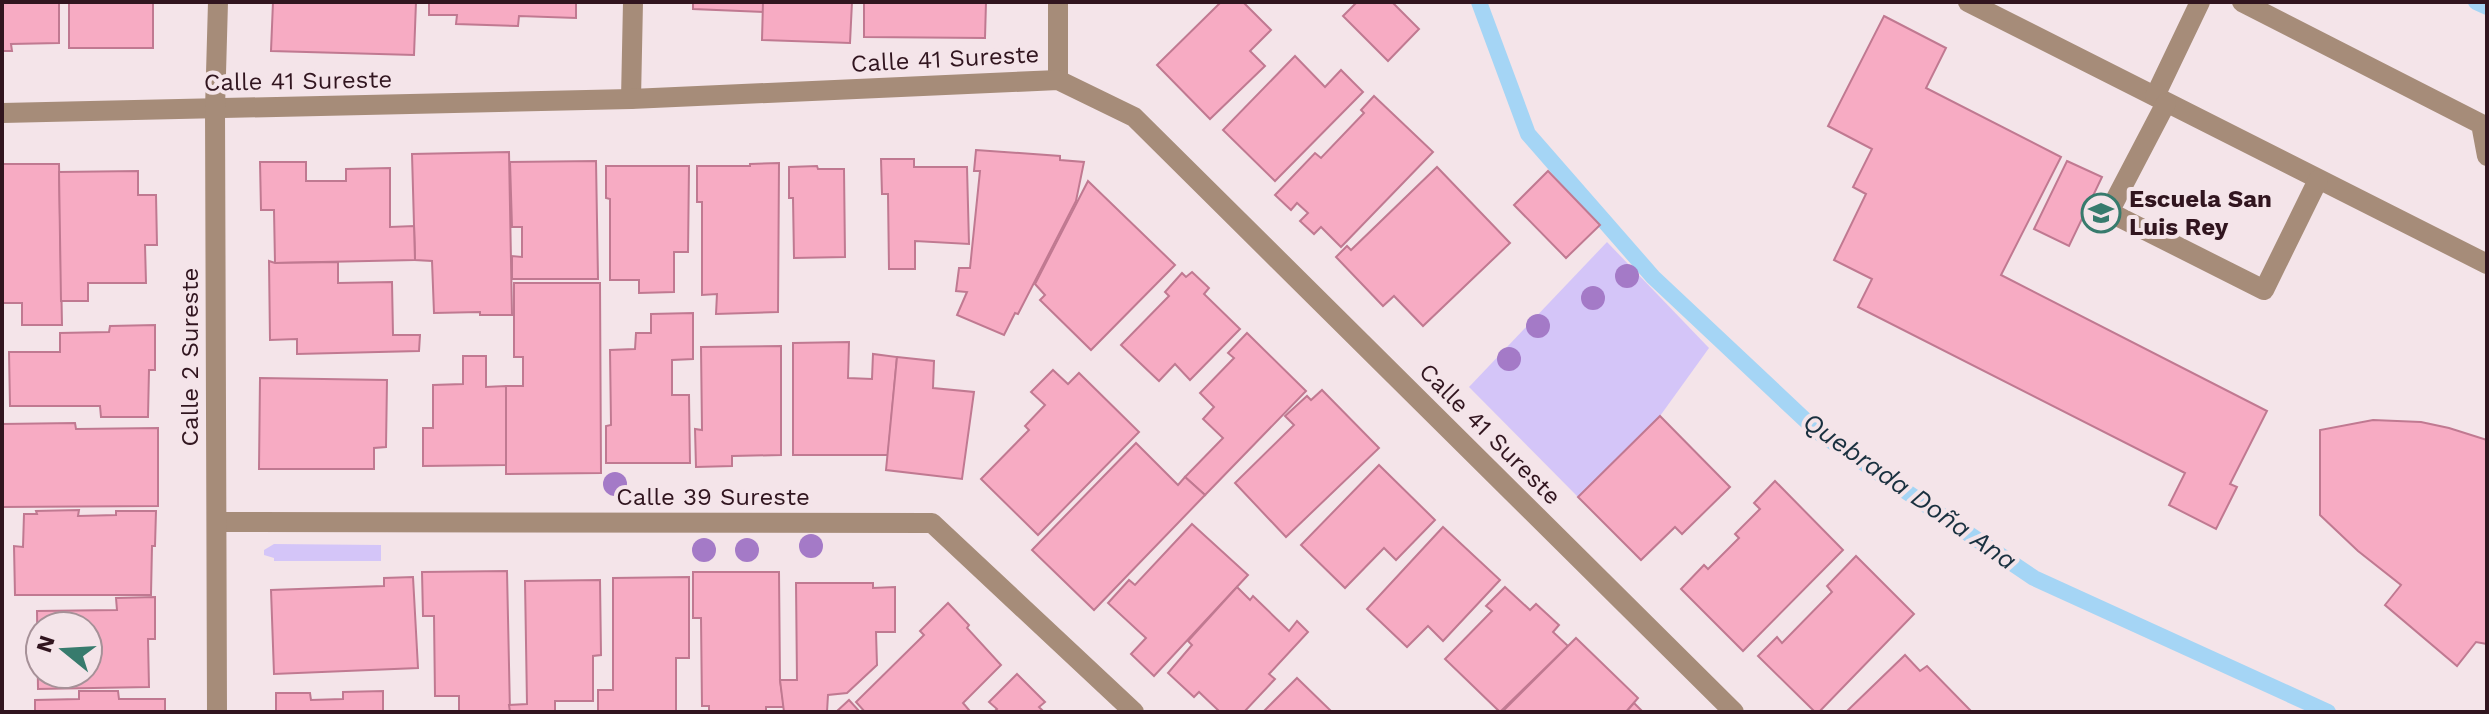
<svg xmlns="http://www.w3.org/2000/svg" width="2489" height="714" viewBox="0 0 2489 714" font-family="'Work Sans',sans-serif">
	<rect width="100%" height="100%" fill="#f4e4e9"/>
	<g fill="#d4c5f8">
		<path d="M1607 242 1709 348 1660 416 1578 497 1469 387Z"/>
		<path d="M274 544 381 545V561H274V558L264 555V550Z"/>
	</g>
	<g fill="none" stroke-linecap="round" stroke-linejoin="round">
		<g stroke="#a5d5f5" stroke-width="16">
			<path d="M1479 2 1528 134 1653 277 1818 432 2034 578 2328 712"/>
			<path d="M2476 2 2487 7"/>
		</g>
	</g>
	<g fill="#f7abc3" stroke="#c07991" stroke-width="2" fill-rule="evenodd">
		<path d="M2 2H59V43L11 44 12 51H2Z"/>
		<rect x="69" y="2" width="84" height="46"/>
		<path d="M273 2H416L414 55 271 51Z"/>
		<path d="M429 2H576V18L519 16 518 26 456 24 457 15H429Z"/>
		<path d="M693 2H763L764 12 693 9Z"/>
		<path d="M763 2H852L850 43 762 40Z"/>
		<path d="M864 2H986L985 38 864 37Z"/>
		<path d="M1221 2H1243L1271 30 1250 51 1265 66 1210 119 1157 65Z"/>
		<path d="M1357 2H1392L1419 29 1388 61 1343 16Z"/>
		<path d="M1884 16 1946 48 1926 88 2061 157 2001 275 2267 411 2230 484 2237 487 2216 529 2169 505 2185 473 1858 307 1872 279 1834 260 1866 194 1853 187 1872 149 1828 126Z"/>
		<path d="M1295 56 1325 87 1341 70 1363 92 1275 181 1223 130Z"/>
		<path d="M1374 96 1433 152 1341 247 1321 227 1314 234 1300 221 1308 213 1297 203 1291 210 1275 195 1315 153 1321 158 1364 113 1361 110Z"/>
		<path d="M976 150 1060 156V160L1084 162 1076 201 1018 314 1015 313 1004 335 957 315 967 292 956 291 959 268H970L980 171H974Z"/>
		<path d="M509 152 512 315H480V312L434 313 432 261 415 260 412 154Z"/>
		<path d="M881 159H914V167H967L969 244 915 241V269H889L888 194H882Z"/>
		<path d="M596 161 598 279H512V256L522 257V227H512L510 162Z"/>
		<path d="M2067 161 2102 177 2069 246 2034 229Z"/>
		<path d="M260 162H306V181H346V169L390 168V227L414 226 415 260 275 263 274 210H261Z"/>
		<path d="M779 163 778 312 716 314 717 294 702 295V202H697V166H750V164Z"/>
		<path d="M2 164H59L62 325H22V303H2Z"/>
		<path d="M606 166H689L688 252H674V292L639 293V280H610V199L606 198Z"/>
		<path d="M817 166 818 169H844L845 257 794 258 793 198H789V167Z"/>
		<path d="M1437 167 1510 243 1423 326 1394 296 1383 306 1336 257 1347 246 1351 250Z"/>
		<path d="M138 171V195H156L157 245H145L146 283H88V301H61L59 172Z"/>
		<path d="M1548 171 1600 225 1566 258 1514 205Z"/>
		<path d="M1088 181 1175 265 1091 350 1040 300 1045 295 1035 284Z"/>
		<path d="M269 261 275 263 338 262V283L392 282 393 335H420L419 351 297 354V339L270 340Z"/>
		<path d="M1192 272 1209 288 1204 294 1240 329 1190 380 1175 364 1159 381 1121 345 1169 296 1165 292 1182 273 1186 277Z"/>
		<path d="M514 283H600L601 473 506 474V386H523V357H514Z"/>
		<path d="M693 313V359L672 360V395H689L690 463H606V426L611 425 610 350 635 349 636 333H651V314Z"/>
		<path d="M155 325V370H149L148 417H101L100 406H10L9 352H60V333L109 332 110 326Z"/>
		<path d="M1247 333 1306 391 1205 495 1185 477 1223 438 1203 419 1214 407 1200 393 1234 358 1228 353Z"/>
		<path d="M849 342 848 378 872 379 873 354 897 357 888 455H793V343Z"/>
		<path d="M781 346V455L732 456V466L696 467 695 429 702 430 701 347Z"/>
		<path d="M463 356H486V387L506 386V465L423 466V428H433V385L463 384Z"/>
		<path d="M897 357 934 361 933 388 974 392 962 479 886 470Z"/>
		<path d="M1053 370 1068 384 1079 373 1139 432 1038 535 981 479 1029 430 1025 426 1045 405 1031 392Z"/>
		<path d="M260 378 387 380 386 447 374 448V469H259Z"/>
		<path d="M1322 390 1379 448 1286 537 1235 483 1294 425 1285 416 1307 396 1311 400Z"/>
		<path d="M1660 416 1730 487 1682 534 1675 527 1641 560 1578 497Z"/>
		<path d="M2373 420 2421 422 2449 428 2487 440V644L2476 642 2457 666 2385 605 2401 585 2358 551 2320 515V430Z"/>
		<path d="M75 423 76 429 158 428V506L2 507V424Z"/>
		<path d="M1136 443 1178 485 1185 477 1205 495 1094 610 1032 550Z"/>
		<path d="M1379 465 1435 520 1396 560 1384 548 1345 588 1301 545Z"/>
		<path d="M1775 481 1843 550 1743 651 1681 589 1704 565 1708 569 1739 538 1735 534 1760 509 1754 503Z"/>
		<path d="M79 510 78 516 116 515V511H156L155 546H152L151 595H15L14 546 23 547 24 514H37L36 511Z"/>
		<path d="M1192 524 1248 575 1154 676 1131 654 1146 638 1108 603 1129 580 1135 585Z"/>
		<path d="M1443 527 1500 580 1443 641 1428 626 1407 647 1367 609Z"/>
		<path d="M1856 556 1914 614 1819 712H1815L1758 656 1777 637 1782 643 1832 592 1827 586Z"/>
		<path d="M507 571 510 712H459V696H435L434 616H423L422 572Z"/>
		<path d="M693 572H779L780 680 784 707H766V712H709V706H702L701 618H693Z"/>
		<path d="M413 577 418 668 274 674 271 590 384 586V578Z"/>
		<path d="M689 577V658H676V712H598V690H613V578Z"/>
		<path d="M600 580 601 655 593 656V701H555V712H510L509 705 527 704 525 581Z"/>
		<path d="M796 583H873V588L895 587V632H876L877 665 847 693 828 695 827 712H784L780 680H797Z"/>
		<path d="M1237 587 1250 600 1253 596 1289 631 1297 621 1308 632 1269 674 1275 679 1244 712H1220L1199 692 1194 697 1168 673 1192 645 1188 641Z"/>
		<path d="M1505 587 1530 610 1536 604 1559 625 1553 632 1568 646 1500 712 1445 659 1492 611 1486 606Z"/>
		<path d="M155 597V639H148L149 687 38 689 37 611 117 610 116 598ZM40 626H88V674H40Z"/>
		<path d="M948 603 969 625 967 628 1001 665 963 703 969 710 967 712H865L856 702 924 635 920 631Z"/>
		<path d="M1576 638 1638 698 1626 712H1502Z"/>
		<path d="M1905 655 1920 671 1927 666 1972 712H1846Z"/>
		<path d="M1017 674 1045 702 1039 707 1044 712H994L997 709 989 702Z"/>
		<path d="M1297 678 1332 712H1263Z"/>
		<path d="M79 691H118L119 699H165V712H35V700L79 699Z"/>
		<path d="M383 691V712H276V693H310L311 700 343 699V692Z"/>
		<path d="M849 700 860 712H836Z"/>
		<path d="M1634 703 1643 712H1626Z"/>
	</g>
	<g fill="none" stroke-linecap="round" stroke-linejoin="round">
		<g stroke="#a68c79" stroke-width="20">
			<path d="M1968 2 2487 264"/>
			<path d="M2242 2 2481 124 2487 156"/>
			<path d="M1058 80V2"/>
			<path d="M2155 96 2200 2"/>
			<path d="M631 99 633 2"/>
			<path d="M2166 103 2109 212 2264 290 2318 180"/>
			<path d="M2 113 631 99 1058 80 1134 117 1734 712"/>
			<path d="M217 522 932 523 1134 712"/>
			<path d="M217 712 215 109 218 2"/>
		</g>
	</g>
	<g fill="#a47ac7">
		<circle cx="1627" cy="276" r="12"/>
		<circle cx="1593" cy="298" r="12"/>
		<circle cx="1538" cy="326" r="12"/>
		<circle cx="1509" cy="359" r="12"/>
		<circle cx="615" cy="484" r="12"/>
		<circle cx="811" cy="546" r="12"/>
		<circle cx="704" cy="550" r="12"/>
		<circle cx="747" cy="550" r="12"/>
	</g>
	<defs>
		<g id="school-ring" transform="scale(2)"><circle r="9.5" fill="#f4e4e9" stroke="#377b6d" stroke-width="1.5"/><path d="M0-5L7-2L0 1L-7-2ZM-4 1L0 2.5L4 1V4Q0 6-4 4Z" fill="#377b6d"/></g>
	</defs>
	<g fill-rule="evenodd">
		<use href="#school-ring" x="2101" y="213"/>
	</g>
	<g text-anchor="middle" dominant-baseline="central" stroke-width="8" stroke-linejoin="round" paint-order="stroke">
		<g font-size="24" fill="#31151f" stroke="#f4e4e9">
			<text transform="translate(945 59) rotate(-3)">Calle 41 Sureste</text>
			<text transform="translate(298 81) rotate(-1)">Calle 41 Sureste</text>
			<text transform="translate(190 357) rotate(-90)">Calle 2 Sureste</text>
			<text transform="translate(1490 434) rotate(45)">Calle 41 Sureste</text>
			<text x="713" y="497">Calle 39 Sureste</text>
		</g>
		<g font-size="24" font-weight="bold" fill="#31151f" stroke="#f4e4e9" text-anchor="start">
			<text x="2129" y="199">Escuela San<tspan x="2129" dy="28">Luis Rey</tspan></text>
		</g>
		<g font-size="26" font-style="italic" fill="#19303f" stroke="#f4e4e9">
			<text transform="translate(1910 491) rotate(35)">Quebrada Doña Ana</text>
		</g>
	</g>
	<rect width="2489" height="714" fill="none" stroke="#31151f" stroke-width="8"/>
	<g transform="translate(64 650) rotate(288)"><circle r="38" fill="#f4e4e9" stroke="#a69198" stroke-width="2"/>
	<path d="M0-6L14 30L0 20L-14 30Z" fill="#377b6d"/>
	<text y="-12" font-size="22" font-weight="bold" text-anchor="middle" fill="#31151f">N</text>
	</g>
</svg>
